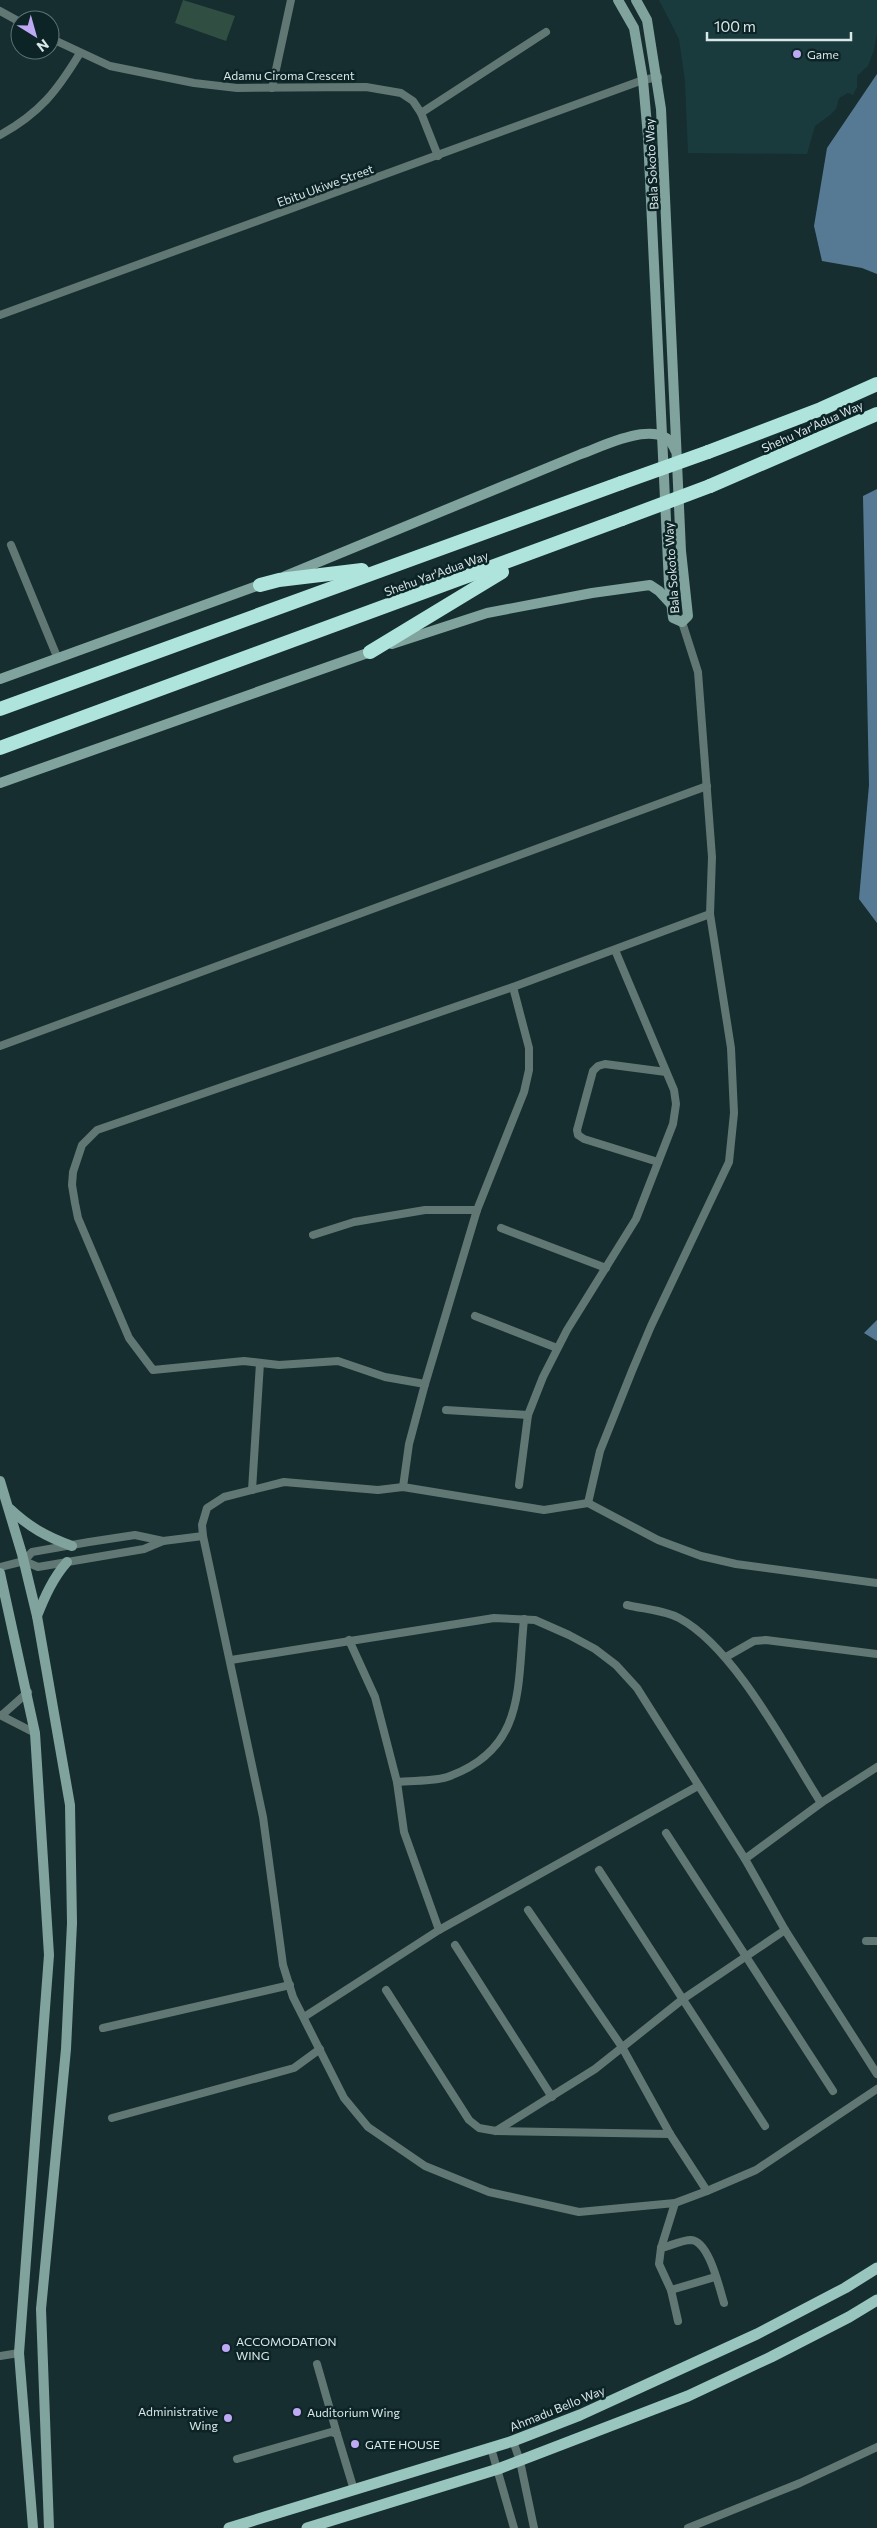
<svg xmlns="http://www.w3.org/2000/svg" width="877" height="2528" viewBox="0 0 877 2528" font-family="Commissioner,sans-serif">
	<rect width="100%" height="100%" fill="#162e30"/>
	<path fill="#193b3d" d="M659 0H877V34L874 50 868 66 857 76V87L853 95 848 93 839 98 836 109 830 115 815 126 807 154 688 153 685 81 679 39Z"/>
	<path fill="#304e41" d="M183 0 235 16 226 41 175 23Z"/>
	<g fill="#577a94">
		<path d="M877 74V274L862 268 822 261 814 226 827 148Z"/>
		<path d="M877 489V923L859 899 869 785 863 496Z"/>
		<path d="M877 1320V1341L864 1333Z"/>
	</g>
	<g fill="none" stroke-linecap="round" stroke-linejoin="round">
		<g stroke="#617773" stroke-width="8">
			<path d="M0 11 20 22"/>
			<path d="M50 38 110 66 194 83 237 88 366 87 401 93 413 101 421 113 438 156"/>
			<path d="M272 88 291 0"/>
			<path d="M421 113 546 32"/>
			<path d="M0 135C40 113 57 91 80 53"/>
			<path d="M0 315 643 80 658 77"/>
			<path d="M11 545 58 659"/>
			<path d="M0 1046 707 786"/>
			<path d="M658 1162 584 1139 578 1135 577 1130 593 1071 598 1066 605 1064 666 1072"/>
			<path d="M501 1228 606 1268"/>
			<path d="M313 1235 354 1222 425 1210H477"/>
			<path d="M475 1316 557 1348"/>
			<path d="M425 1384 385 1377 338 1361 279 1365 244 1361 153 1370 129 1338 78 1218 75 1203 72 1185 73 1172 82 1145 97 1130 513 987 710 914"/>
			<path d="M446 1410 528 1415"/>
			<path d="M519 1485 528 1415 543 1377 567 1330 636 1219 673 1124 676 1104 674 1090 615 950"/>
			<path d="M403 1487 409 1444 425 1384 477 1210 524 1092 529 1070V1048L513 987"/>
			<path d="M252 1490 260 1363"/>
			<path d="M588 1503 600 1451 632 1371 651 1326 729 1162 734 1113 731 1048 710 914 712 857 698 672 682 622"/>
			<path d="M203 1536 202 1525 207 1508 224 1497 284 1482 378 1490 403 1487 544 1510 588 1503 658 1540 701 1556 736 1564 877 1583"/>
			<path d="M24 1561 38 1567 144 1549 163 1541 203 1536 263 1817 283 1965 293 1997 344 2098 368 2127 425 2166 489 2192 579 2212 675 2203 707 2191 756 2170 877 2089"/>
			<path d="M0 1567 24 1561 32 1552 89 1542 135 1535 163 1541"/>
			<path d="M627 1605C643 1609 664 1610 679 1618 735 1648 786 1748 821 1803"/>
			<path d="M349 1640 375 1697 397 1782 404 1832 439 1930"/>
			<path d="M726 1657 754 1641 766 1640 877 1654"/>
			<path d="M231 1660 494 1618 535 1620 569 1635 595 1649 616 1665 637 1688 745 1859 785 1930 877 2074"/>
			<path d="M0 1715 35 1733"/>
			<path d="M2 1715 28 1692"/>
			<path d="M397 1782C413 1780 435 1782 450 1776 526 1748 517 1686 524 1619"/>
			<path d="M666 1833 833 2091"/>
			<path d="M745 1859 821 1803 877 1767"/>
			<path d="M599 1870 765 2126"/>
			<path d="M528 1910 622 2047 670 2134 707 2191"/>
			<path d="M866 1941H877"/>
			<path d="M455 1945 552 2097"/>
			<path d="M386 1990 469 2120 479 2128 496 2131 670 2134"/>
			<path d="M304 2017 439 1930 698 1786"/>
			<path d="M103 2028 290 1985"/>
			<path d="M112 2118 294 2068 320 2049"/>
			<path d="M496 2131 595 2069 683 1999 785 1930"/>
			<path d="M675 2203 661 2248 659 2264 671 2290 678 2321"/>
			<path d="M661 2248C670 2246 682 2240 691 2240 709 2241 719 2287 724 2303"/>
			<path d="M671 2290 715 2277"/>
			<path d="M0 2356 19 2353"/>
			<path d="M317 2364 337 2434"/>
			<path d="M513 2441 520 2461 534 2528"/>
			<path d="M491 2448 514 2528"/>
			<path d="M237 2459 331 2432 337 2434 354 2490"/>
			<path d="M688 2528 800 2483 877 2447"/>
		</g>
		<g stroke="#80a39d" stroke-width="10">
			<path d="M618 0 634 28 643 80 648 137 669 584 673 618 682 622 688 616 681 551 661 109 647 20 636 0"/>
			<path d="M285 576 581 454C604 446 663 415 675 450"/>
			<path d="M392 644 487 613 592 593 650 585 659 591 671 604"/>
			<path d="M0 679 265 583"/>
			<path d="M0 783 376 650"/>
			<path d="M0 1481 22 1554 37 1616 70 1805 72 1923 66 2049 41 2309 49 2528"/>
			<path d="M10 1509C29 1527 47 1537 72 1546"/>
			<path d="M0 1573 35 1733 49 1955 19 2353 33 2528"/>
			<path d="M37 1616C45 1596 53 1578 67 1562"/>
		</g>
		<g stroke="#98c5bd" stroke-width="11">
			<path d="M229 2528 513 2441 580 2415 757 2334 845 2288 877 2268"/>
			<path d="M307 2528 498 2469 688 2396 771 2357 849 2317 877 2300"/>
		</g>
		<g stroke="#aee4db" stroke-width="14">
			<path d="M708 452 821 409 877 384"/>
			<path d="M710 486 877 414"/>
			<path d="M260 585 279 580 362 570"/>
			<path d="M370 652 502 572"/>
			<path d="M0 709 621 483"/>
			<path d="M0 748 622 519"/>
		</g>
		<g stroke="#aee4db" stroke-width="14">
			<path d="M621 483 708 452"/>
			<path d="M622 519 710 486"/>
		</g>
	</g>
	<g fill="#bea9f4" stroke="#0c2426" stroke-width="2">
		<circle cx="797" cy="54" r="5"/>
		<circle cx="226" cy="2348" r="5"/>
		<circle cx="297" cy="2412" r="5"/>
		<circle cx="228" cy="2418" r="5"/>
		<circle cx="355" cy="2444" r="5"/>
	</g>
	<g text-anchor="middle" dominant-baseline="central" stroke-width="5" stroke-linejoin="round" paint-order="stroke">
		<g font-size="12" fill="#d9e7e8" stroke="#0c2426" text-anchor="start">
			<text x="807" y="54">Game</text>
			<text x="236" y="2341">ACCOMODATION<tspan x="236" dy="14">WING</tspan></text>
			<text x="218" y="2411" text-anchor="end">Administrative<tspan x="218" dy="14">Wing</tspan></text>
			<text x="307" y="2412">Auditorium Wing</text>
			<text x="365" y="2444">GATE HOUSE</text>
		</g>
		<g font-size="12" fill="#d9e7e8" stroke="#0c2426">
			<text x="289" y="75">Adamu Ciroma Crescent</text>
			<text transform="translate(651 164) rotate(-93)">Bala Sokoto Way</text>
			<text transform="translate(325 185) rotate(-20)">Ebitu Ukiwe Street</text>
			<text transform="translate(812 426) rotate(-24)">Shehu Yar'Adua Way</text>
			<text transform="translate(671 568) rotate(-94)">Bala Sokoto Way</text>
			<text transform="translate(436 573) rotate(-20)">Shehu Yar'Adua Way</text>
			<text transform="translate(557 2408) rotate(-22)">Ahmadu Bello Way</text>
		</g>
	</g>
	<g transform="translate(35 35) rotate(143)"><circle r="24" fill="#0c2426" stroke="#5e7274"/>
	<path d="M0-4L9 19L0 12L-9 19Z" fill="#bea9f4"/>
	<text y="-8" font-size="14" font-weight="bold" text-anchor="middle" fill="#d9e7e8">N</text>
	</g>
	<path d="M707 32v8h144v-8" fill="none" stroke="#d9e7e8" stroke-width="2.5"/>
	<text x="714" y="32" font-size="15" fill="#d9e7e8" stroke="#0c2426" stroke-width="4" paint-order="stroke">100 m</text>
</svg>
